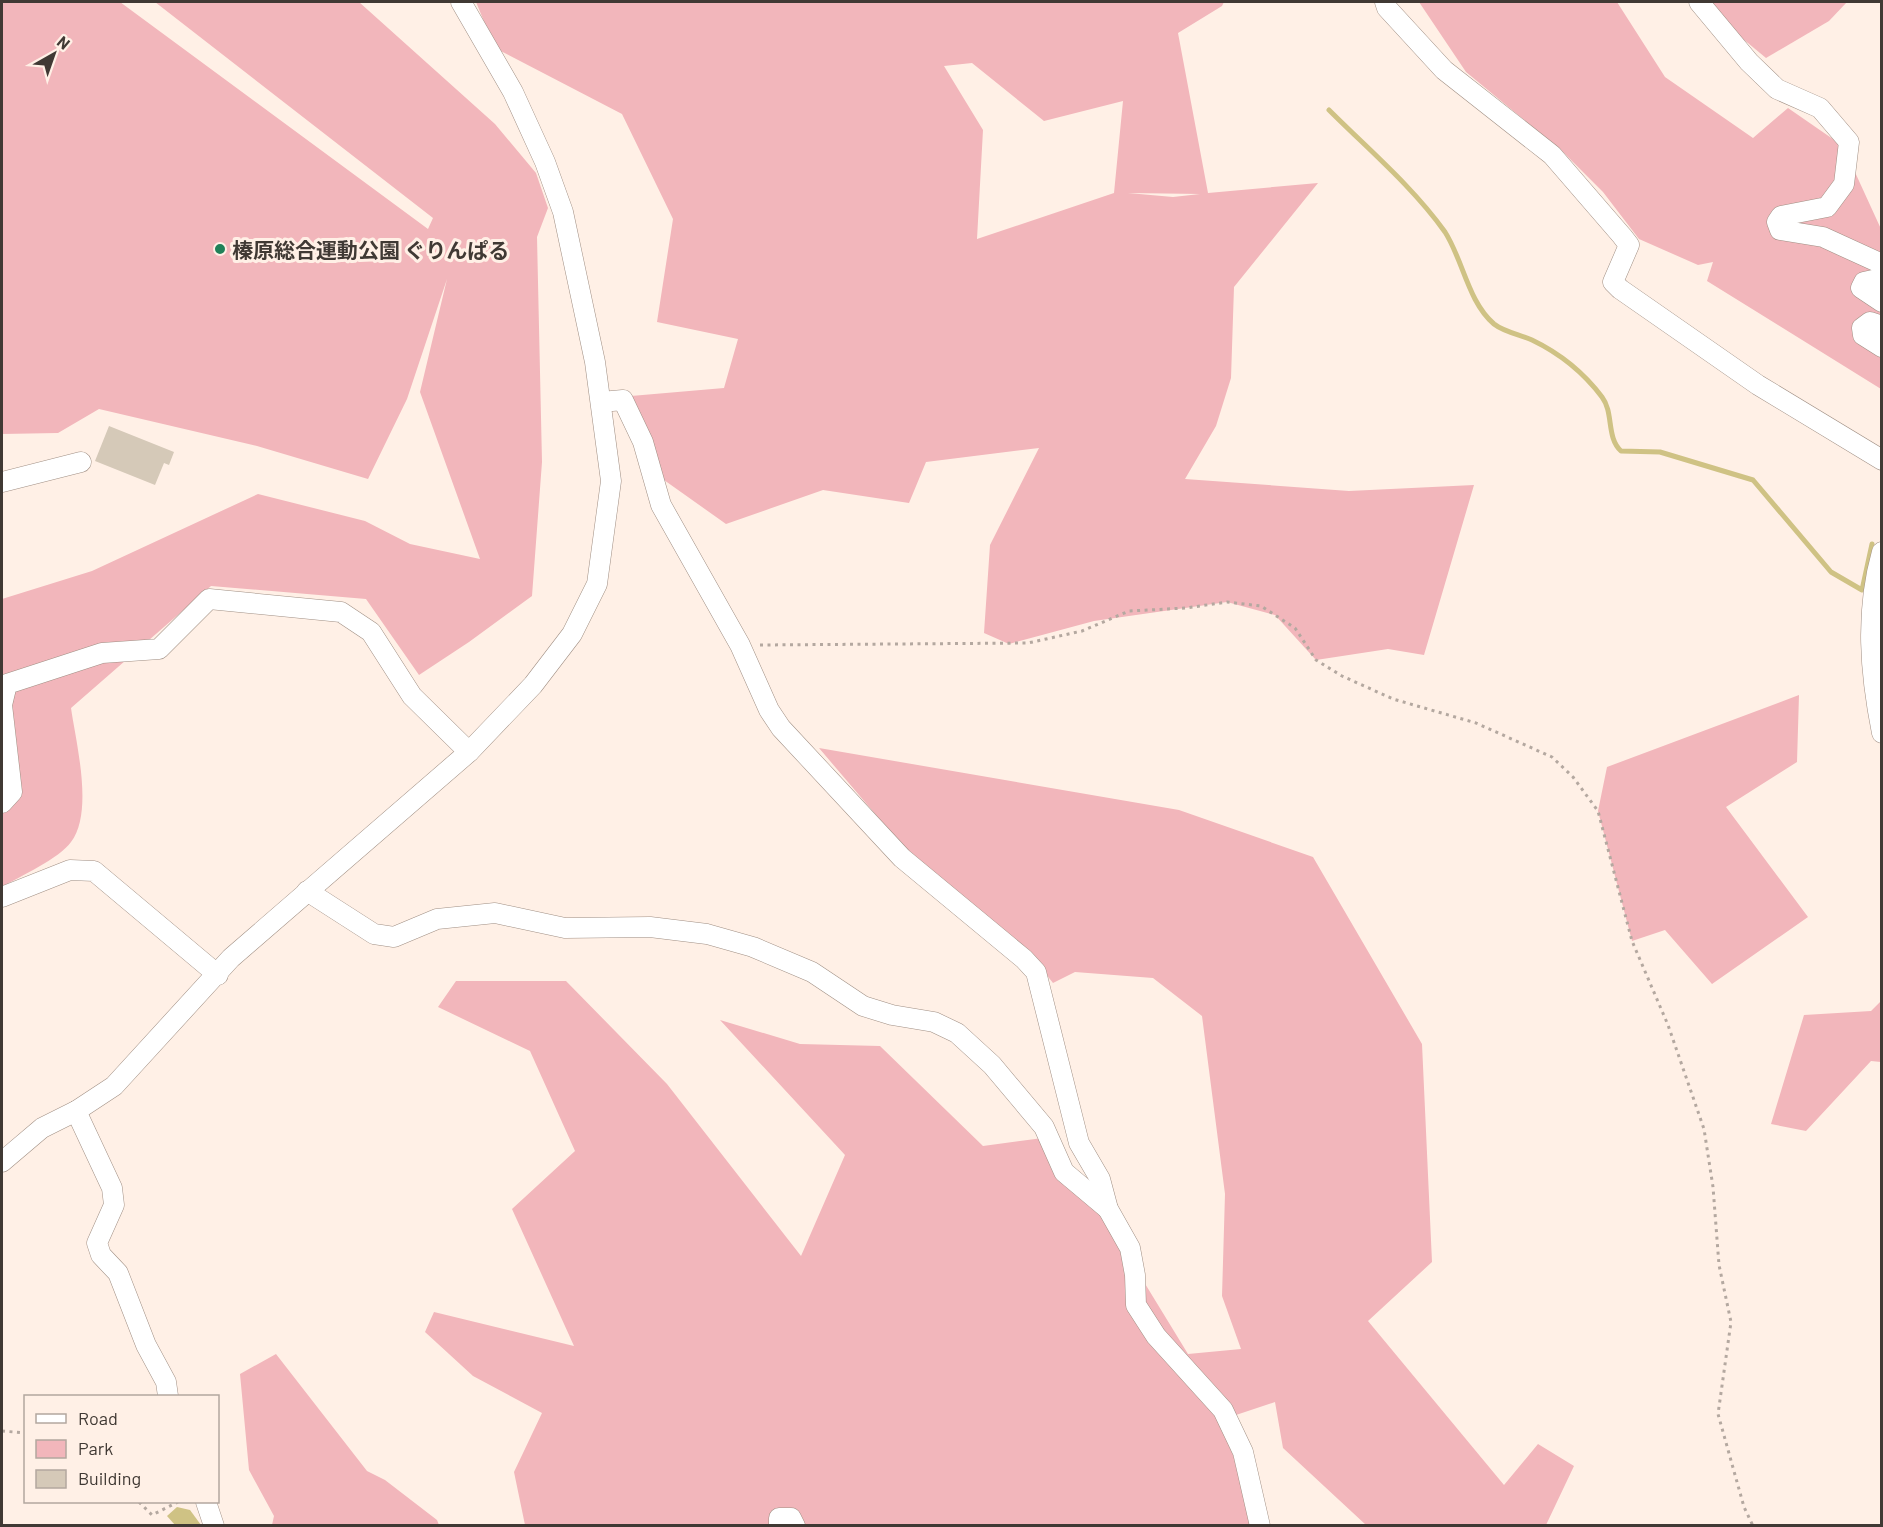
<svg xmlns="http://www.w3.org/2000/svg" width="1883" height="1527" viewBox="0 0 1883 1527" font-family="Barlow,'Noto Sans JP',sans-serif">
	<rect width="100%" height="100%" fill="#fff0e6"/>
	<g fill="#f2b6bb" fill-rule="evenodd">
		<path d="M2 2H120L428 229 433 218 155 2H359L495 124 536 173 548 208 537 237 542 462 532 596 469 642 419 675 366 599 211 586 71 708C76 743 94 812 71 842 60 858 19 877 2 887V599L92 571 258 494 365 521 410 544 480 559 420 392 447 279 407 399 368 479 257 446 99 409 58 433 2 434Z"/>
		<path d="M476 2H1224L1222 6 1178 33 1208 193 1318 183 1234 287 1231 378 1216 426 1185 479 1349 491 1474 485 1424 655 1388 649 1316 660 1275 615 1227 602 1094 621 1009 644 984 633 990 545 1039 448 926 462 909 503 823 490 726 524 664 480 631 396 724 388 738 339 657 322 673 219 622 114 495 48ZM972 63 1044 121 1123 101 1114 193 977 239 983 130 944 66ZM1128 193H1129L1200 194 1173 197Z"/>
		<path d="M1419 2H1617L1665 77 1753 138 1788 108 1843 146 1881 229V389L1707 281 1713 262 1698 265 1639 239 1603 192 1562 151 1466 72Z"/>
		<path d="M1708 2H1847L1829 21 1766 58 1731 29Z"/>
		<path d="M1799 695 1797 762 1726 807 1808 917 1712 984 1665 930 1632 941 1598 811 1607 767Z"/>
		<path d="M819 748 1179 810 1313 857 1422 1044 1432 1262 1368 1321 1504 1485 1538 1444 1574 1466 1546 1525H1366L1283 1448 1275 1402 1221 1420 1257 1525H525L514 1472 542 1413 473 1376 425 1332 434 1312 574 1346 512 1209 575 1151 530 1051 438 1007 456 981H566L667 1084 801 1256 845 1155 720 1020 800 1044 880 1046 983 1146 1043 1138 1103 1215 1188 1354 1241 1349 1222 1296 1225 1194 1202 1016 1153 978 1075 972 1053 983 1034 959 899 842Z"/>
		<path d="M1881 1001V1062L1871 1061 1806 1131 1771 1124 1804 1015 1871 1011Z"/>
		<path d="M276 1354 367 1471 385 1480 437 1520 439 1525H272L274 1516 249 1470 240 1374Z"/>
	</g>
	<path fill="#cfc284" d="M177 1507 190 1510 201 1525H175L167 1516Z"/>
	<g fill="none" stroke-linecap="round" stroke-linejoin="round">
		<path stroke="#cfc284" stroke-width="5" d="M1329 110C1368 149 1413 187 1445 232 1463 260 1468 302 1494 324 1504 332 1521 335 1532 340 1559 353 1584 373 1602 397 1614 413 1606 437 1621 451L1660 452 1753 480 1831 572 1862 590 1872 544"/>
	</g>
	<path fill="#d5c9b8" d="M109 426 174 452 169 465 164 463 155 485 95 461Z"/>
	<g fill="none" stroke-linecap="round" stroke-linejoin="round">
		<g stroke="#a08f84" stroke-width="21">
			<g id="minor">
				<path d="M1385 2 1387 8 1444 70 1552 155 1622 236 1629 245 1613 282 1620 289 1758 385 1882 460"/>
				<path d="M1699 2 1749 62 1777 89 1820 108 1849 142 1844 184 1827 207 1781 216 1777 222 1780 230 1823 237 1882 264"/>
				<path d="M1882 278 1864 282 1861 288 1882 302"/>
				<path d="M1882 326 1870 322 1862 328 1863 335 1882 347"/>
				<path d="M601 402 623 400 643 442 661 505 740 645 769 710 781 728 902 858 1024 959 1036 972 1079 1143 1100 1179 1108 1209 1130 1248 1135 1275 1136 1305 1156 1336 1223 1410 1243 1452 1260 1526"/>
				<path d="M2 482 81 462"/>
				<path d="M1882 552C1865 612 1870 673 1882 733"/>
				<path d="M2 803 12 792 2 705 7 684 102 653 159 649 209 599 341 612 371 632 412 696 469 752"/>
				<path d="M307 891 374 934 394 937 437 919 495 913 565 928 650 927 707 934 753 947 812 972 863 1006 892 1015 934 1022 957 1033 992 1065 1044 1127 1064 1172 1108 1209"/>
				<path d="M2 897 70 870 94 871 218 975"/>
				<path d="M76 1111 112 1188 114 1205 97 1243 101 1255 118 1273 146 1345 166 1382 168 1396"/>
				<path d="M2 1162 42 1128 76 1111 114 1086 231 958 469 752 533 685 572 634 597 584 611 481 595 362 563 212 545 162 513 92 461 2"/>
				<path d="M206 1502 214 1526"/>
				<path d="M779 1526V1518H791L795 1526"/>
			</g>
		</g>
		<g stroke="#b4a8a0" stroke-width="3" stroke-dasharray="3 4.5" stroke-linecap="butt">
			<path d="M760 645 1028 643 1082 631 1129 611 1186 608 1227 602 1261 606 1295 628 1316 660 1342 676 1393 699 1476 723 1552 757 1573 777 1598 811 1632 941 1668 1025 1704 1129 1713 1187 1719 1265 1731 1322 1718 1414 1744 1507 1753 1526"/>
			<path d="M2 1431 26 1433"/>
			<path d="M139 1502 152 1515 178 1502"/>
		</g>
		<use href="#minor" stroke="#fff" stroke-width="20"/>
	</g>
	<circle fill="#218159" stroke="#fff0e6" stroke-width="2" cx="220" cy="249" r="6"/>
	<g text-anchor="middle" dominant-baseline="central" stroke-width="6" stroke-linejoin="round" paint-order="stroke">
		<g font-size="21" font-weight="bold" fill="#403934" stroke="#fff0e6" text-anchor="start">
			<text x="232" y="249">榛原総合運動公園 ぐりんぱる</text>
		</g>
	</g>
	<rect width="1883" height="1527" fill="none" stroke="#403934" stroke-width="6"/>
	<rect x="24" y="1395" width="195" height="108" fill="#fff0e6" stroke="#b3a79f" stroke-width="1.5"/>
	<rect x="36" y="1414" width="30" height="9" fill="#ffffff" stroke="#b3a79f" stroke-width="1.5"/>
	<text x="78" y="1425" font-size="18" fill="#403934">Road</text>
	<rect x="36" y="1440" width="30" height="18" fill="#f2b6bb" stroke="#b3a79f" stroke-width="1.5"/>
	<text x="78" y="1455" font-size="18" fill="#403934">Park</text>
	<rect x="36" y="1470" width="30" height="18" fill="#d5c9b8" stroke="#b3a79f" stroke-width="1.5"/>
	<text x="78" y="1485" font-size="18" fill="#403934">Building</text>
	<g transform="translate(54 54) rotate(40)" stroke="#fff0e6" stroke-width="4.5" paint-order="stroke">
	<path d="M0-4.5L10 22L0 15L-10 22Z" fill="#403934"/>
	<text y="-9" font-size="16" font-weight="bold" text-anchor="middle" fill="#403934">N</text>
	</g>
</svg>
